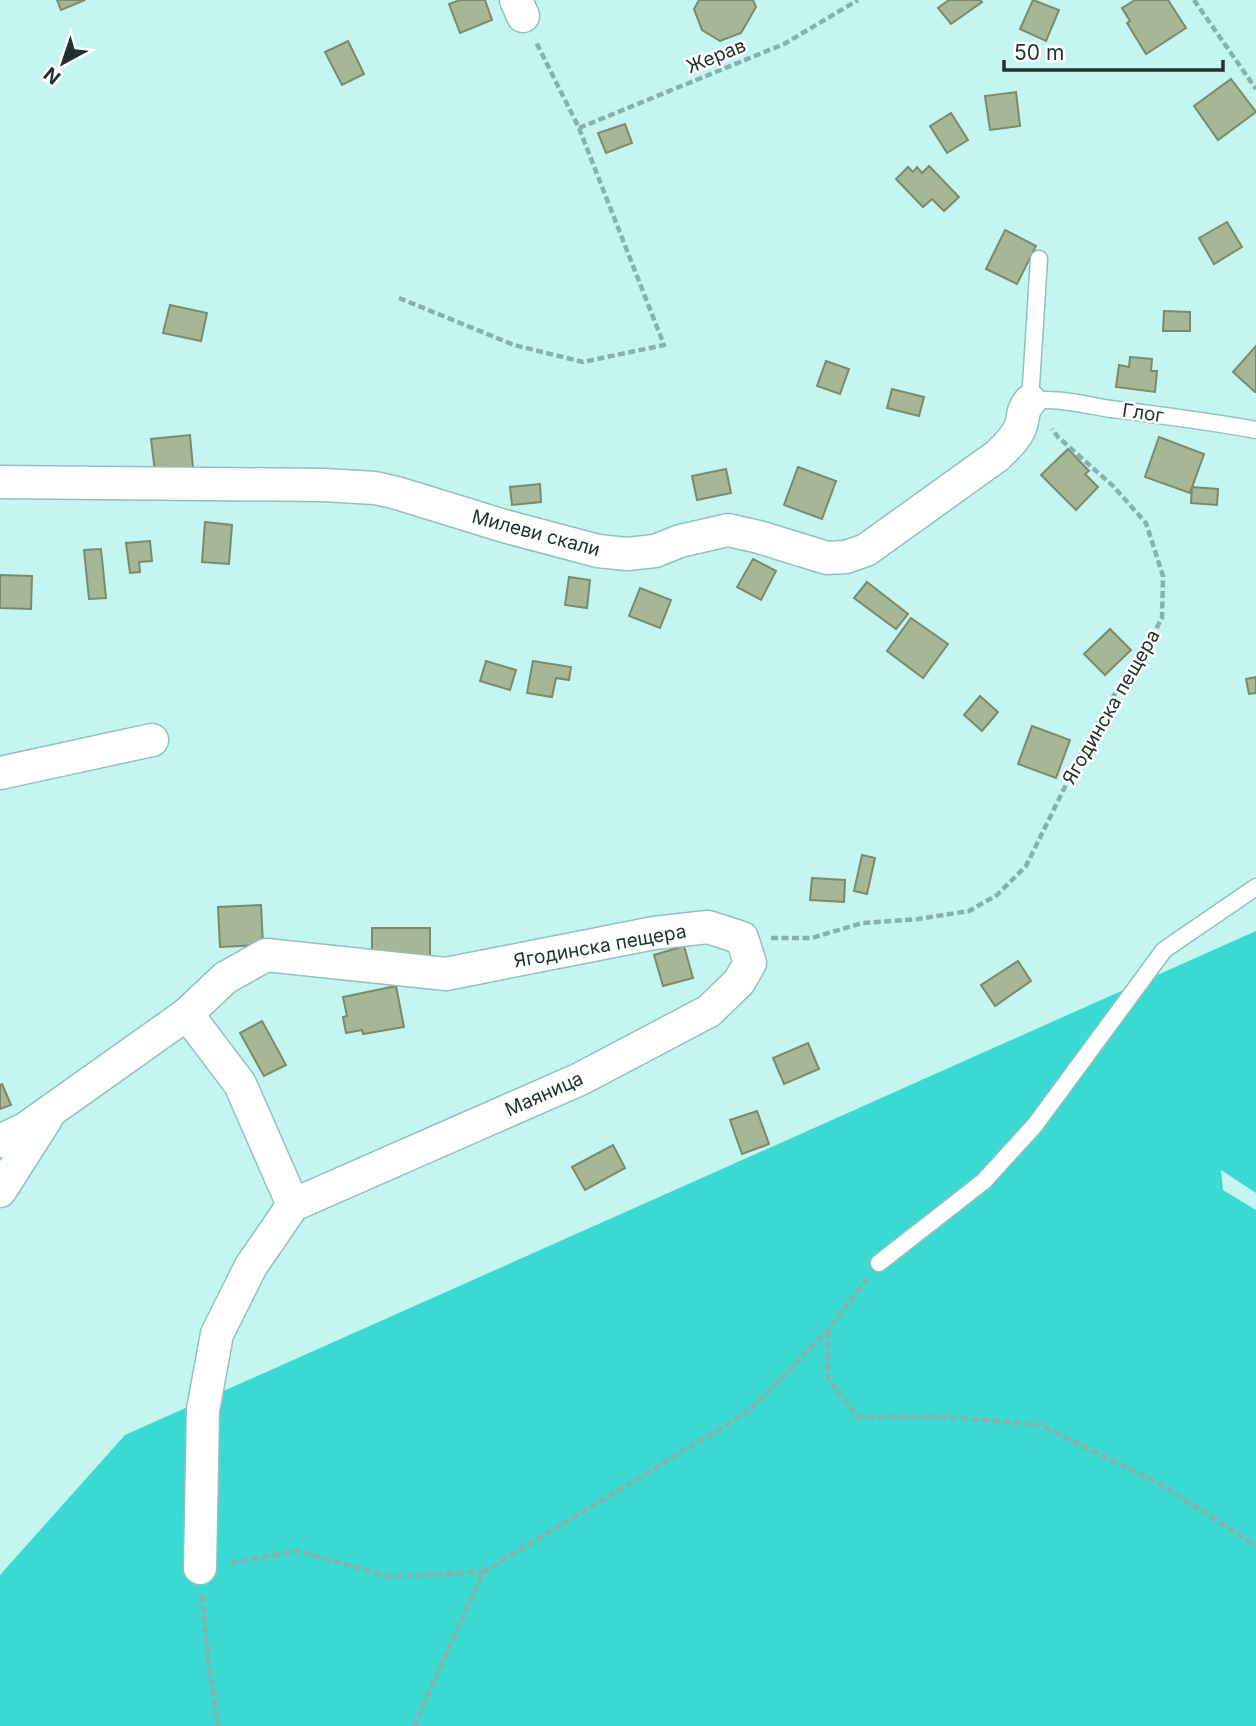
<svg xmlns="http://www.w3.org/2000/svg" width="1256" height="1726" viewBox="0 0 1256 1726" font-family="Inter,sans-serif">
	<rect width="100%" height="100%" fill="#c4f5f1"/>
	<path fill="#3adad2" d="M1256 931V1193L1221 1170 1223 1190 1256 1210V1726H0V1575L125 1435Z"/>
	<g fill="#a6b795" stroke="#7a8a6a" stroke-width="2">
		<path d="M57 0H85L61 10Z"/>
		<path d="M460 0H485L492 20 460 33 449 4Z"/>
		<path d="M699 0H753L756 7 741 33 720 41 702 30 694 9Z"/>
		<path d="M949 0H980L982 2 951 24 938 8Z"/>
		<path d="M1033 0 1059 10 1046 41 1020 29Z"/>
		<path d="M1135 0H1168L1186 28 1146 54 1127 23 1130 21 1122 8Z"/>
		<path d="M348 41 364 74 342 85 325 52Z"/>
		<path d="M1231 79 1256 112 1218 140 1194 106Z"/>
		<path d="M1016 92 1020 126 990 130 985 96Z"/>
		<path d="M951 113 968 140 947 153 930 126Z"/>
		<path d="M625 124 632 143 606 153 598 133Z"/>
		<path d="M929 166 959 197 944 211 932 199 923 207 896 179 908 167 913 172 917 167 922 173Z"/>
		<path d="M1227 222 1242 247 1214 264 1199 238Z"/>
		<path d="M1005 230 1036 246 1017 284 986 269Z"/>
		<path d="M170 305 207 313 201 341 163 333Z"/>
		<path d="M1164 311 1190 312V331H1163Z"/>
		<path d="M1256 346V392H1255L1233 372Z"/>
		<path d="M1130 357 1152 359 1151 371H1157L1155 392 1116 387 1119 365 1129 367Z"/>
		<path d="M826 361 849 369 840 394 817 386Z"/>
		<path d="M892 389 924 397 919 416 887 408Z"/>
		<path d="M190 435 193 468 155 472 151 439Z"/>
		<path d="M1159 437 1204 454 1190 493 1145 477Z"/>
		<path d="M1068 449 1089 471 1085 474 1098 487 1076 510 1041 475Z"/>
		<path d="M798 467 836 481 822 519 784 505Z"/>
		<path d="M726 469 731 493 697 500 692 476Z"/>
		<path d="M540 484 541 502 512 505 510 487Z"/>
		<path d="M1192 487 1218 489 1217 505 1191 503Z"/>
		<path d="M205 522 232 525 229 564 202 562Z"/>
		<path d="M150 541 152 561 139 562 140 572 130 573 126 543Z"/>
		<path d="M101 549 106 598 89 599 84 550Z"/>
		<path d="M753 559 776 571 761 600 737 587Z"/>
		<path d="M0 575 32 576 31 609 0 608Z"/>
		<path d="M569 577 590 580 587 608 565 605Z"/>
		<path d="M867 582 908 614 896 629 854 598Z"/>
		<path d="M640 588 671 600 660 628 629 616Z"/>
		<path d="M911 618 948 644 923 678 887 651Z"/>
		<path d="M1110 629 1131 650 1105 675 1084 654Z"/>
		<path d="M486 661 516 670 510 690 480 681Z"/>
		<path d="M533 661 571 667 569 680 556 678 552 697 527 693Z"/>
		<path d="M1256 677V693L1249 694 1246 679Z"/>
		<path d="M980 696 998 712 982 731 964 715Z"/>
		<path d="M1032 726 1070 740 1056 778 1018 764Z"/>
		<path d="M862 855 875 858 867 894 854 891Z"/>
		<path d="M812 878 845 880 844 902 810 900Z"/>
		<path d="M261 905 263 945 220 947 218 907Z"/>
		<path d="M372 928H430V957L372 958Z"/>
		<path d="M684 946 693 978 663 986 654 955Z"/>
		<path d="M1018 961 1031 981 995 1006 981 985Z"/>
		<path d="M396 986 404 1027 363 1034 362 1030 346 1033 343 1017 347 1016 343 997Z"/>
		<path d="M262 1021 286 1065 264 1076 240 1033Z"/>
		<path d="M808 1043 819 1069 784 1084 773 1058Z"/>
		<path d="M2 1084 11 1105 0 1109V1085Z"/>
		<path d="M757 1111 769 1144 742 1154 730 1120Z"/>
		<path d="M613 1145 625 1168 585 1190 572 1167Z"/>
	</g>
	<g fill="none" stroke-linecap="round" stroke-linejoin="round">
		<g stroke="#91c1bd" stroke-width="19">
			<g id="service">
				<path d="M1039 259 1030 401C1056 397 1085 405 1111 409 1159 415 1208 421 1256 430"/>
				<path d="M879 1263 984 1181 1035 1125 1164 950 1256 887"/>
			</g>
		</g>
		<g stroke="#91c1bd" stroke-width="35">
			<g id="minor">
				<path d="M516 0 523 16"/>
				<path d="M0 482 323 485 375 488 397 493 504 526 598 551 627 554 655 551 680 541 728 530 759 537 827 558 846 557 866 550 997 456C1005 448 1015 440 1020 428 1025 417 1020 413 1030 401"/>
				<path d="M0 773 152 740"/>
				<path d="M187 1014 240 1084 293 1205 251 1266 217 1334 203 1410 200 1568"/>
				<path d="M0 1141 25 1129 187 1014 225 978 266 955 446 974 654 933 708 927 742 938 750 963 739 982 709 1011 580 1079 293 1205"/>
				<path d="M0 1191 46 1119"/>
			</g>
		</g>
		<g stroke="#89b0ad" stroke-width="4.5" stroke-dasharray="7 3.5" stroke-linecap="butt">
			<path d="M1194 0 1256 89"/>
			<path d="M579 128 784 44 858 0"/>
			<path d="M399 298 514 345 583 362 664 345 579 128 536 42"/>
			<path d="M771 938H812L862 923 918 919 969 911 997 895 1026 866 1089 738 1123 680 1145 649 1162 618 1163 576 1146 523 1113 486 1058 437 1052 429"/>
			<path d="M828 1331V1379L858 1417H946L1040 1425 1162 1485 1256 1546"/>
			<path d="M231 1563 297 1551 390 1577 483 1572"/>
			<path d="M202 1595 208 1660 218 1726"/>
			<path d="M414 1726 483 1572 749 1411 828 1330 867 1279"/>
		</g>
		<use href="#service" stroke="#fff" stroke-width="16"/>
		<use href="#minor" stroke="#fff" stroke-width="32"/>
	</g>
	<g text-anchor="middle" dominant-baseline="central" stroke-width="5" stroke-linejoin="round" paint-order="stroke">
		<g font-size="19" fill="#1e3230" stroke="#fff">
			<text transform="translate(716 56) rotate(-22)">Жерав</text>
			<text transform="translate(1143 413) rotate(8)">Глог</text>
			<text transform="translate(536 533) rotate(15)">Милеви скали</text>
			<text transform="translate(1111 707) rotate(-60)">Ягодинска пещера</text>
			<text transform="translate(600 946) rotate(-10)">Ягодинска пещера</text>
			<text transform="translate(544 1094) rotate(-24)">Маяница</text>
		</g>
	</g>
	<g transform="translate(63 63) rotate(220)" stroke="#ffffff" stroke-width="5" paint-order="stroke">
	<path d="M0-5L12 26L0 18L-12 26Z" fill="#1e3230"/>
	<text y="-10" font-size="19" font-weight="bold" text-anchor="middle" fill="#1e3230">N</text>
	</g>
	<path d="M1004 60v10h219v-10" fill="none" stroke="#1e3230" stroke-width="3.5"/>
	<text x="1014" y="60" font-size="21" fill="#1e3230" stroke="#ffffff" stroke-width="5" paint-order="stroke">50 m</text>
</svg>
